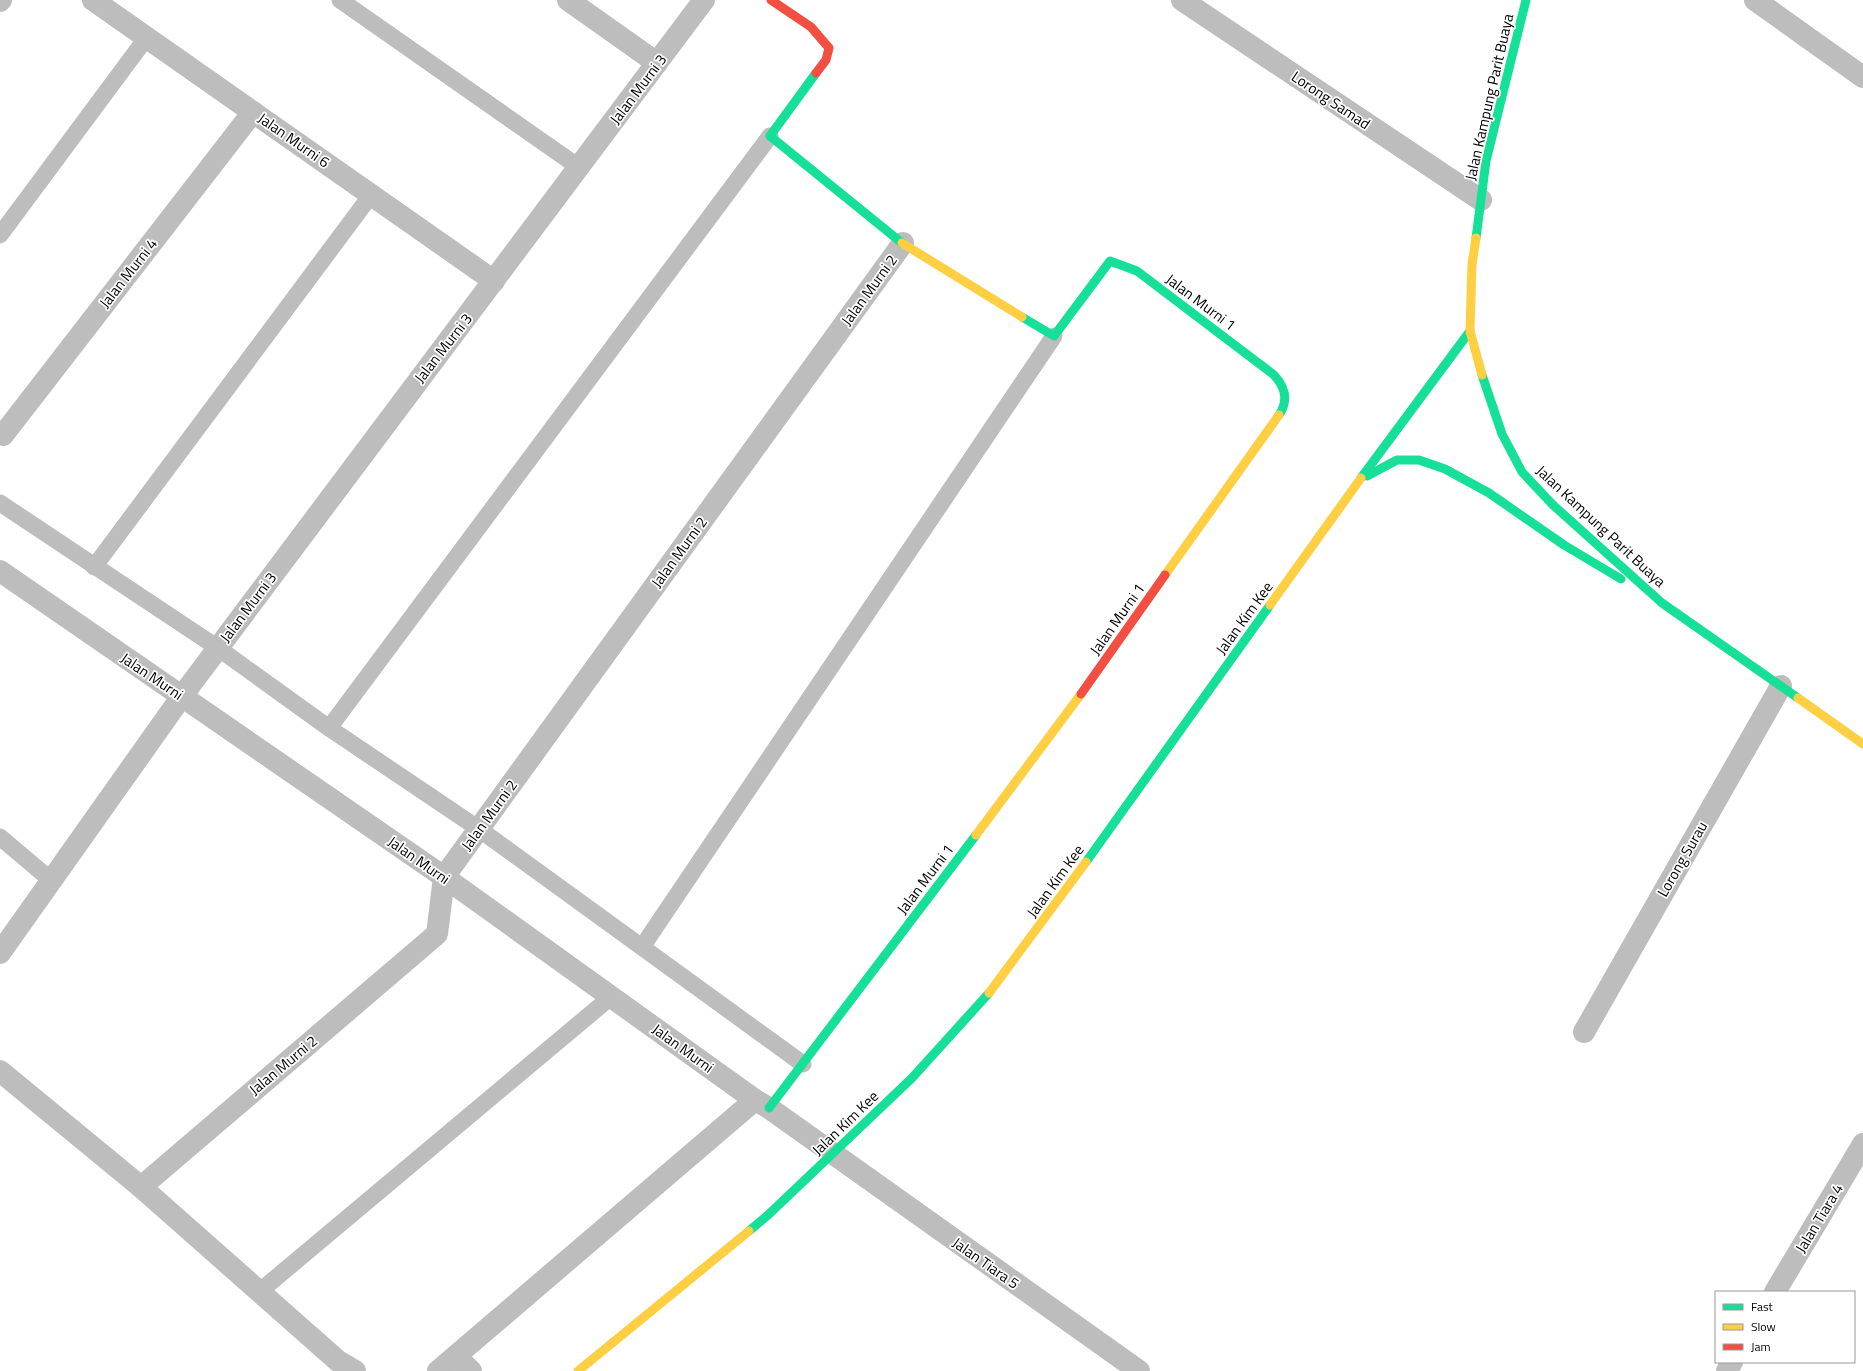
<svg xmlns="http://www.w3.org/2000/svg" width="1863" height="1371" viewBox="0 0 1863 1371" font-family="'Titillium Web',sans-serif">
	<rect width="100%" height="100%" fill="#fff"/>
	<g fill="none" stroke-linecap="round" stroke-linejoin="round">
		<g stroke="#bdbdbd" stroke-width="17">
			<path d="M340 0 580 168"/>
			<path d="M0 235 147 37"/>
			<path d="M0 503 218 648 329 728 479 829 803 1064"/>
			<path d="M94 567 371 195"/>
			<path d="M329 728 770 136"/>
			<path d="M0 837 52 881"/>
			<path d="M642 947 1054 336"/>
			<path d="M259 1292 612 996"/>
		</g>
		<g stroke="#bdbdbd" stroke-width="22">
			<path d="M93 0 494 281"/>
			<path d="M568 0 657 63"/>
			<path d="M1182 0 1481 200"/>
			<path d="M1755 0 1863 77"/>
			<path d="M0 1 1 0"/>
			<path d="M3 435 253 112"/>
			<path d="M0 571 444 877 755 1100 769 1108 1139 1371"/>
			<path d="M0 953 182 696 704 0"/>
			<path d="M1584 1032 1781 686"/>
			<path d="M0 1071 141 1187 338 1361 355 1371"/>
			<path d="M141 1187 437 934 444 877 903 243"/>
			<path d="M1775 1292 1863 1144"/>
			<path d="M456 1356 471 1371"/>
			<path d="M438 1371 755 1100"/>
			<path d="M1727 1371 1732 1362"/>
		</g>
		<g stroke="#16e098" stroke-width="9">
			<path d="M816 73 770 136 902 243"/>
			<path d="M1476 238 1486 161 1526 0"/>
			<path d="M1022 317 1054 336 1110 261 1137 271 1274 375C1285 387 1289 400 1279 415"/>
			<path d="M1482 375 1502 434 1522 472 1553 505 1662 603 1798 698"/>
			<path d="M1367 476 1397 460H1419L1445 469 1489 493 1564 545 1621 579"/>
			<path d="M1361 478 1470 331"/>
			<path d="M1086 862 1270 605"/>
			<path d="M769 1108 976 835"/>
			<path d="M749 1231 768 1215 912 1078 989 993"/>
		</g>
		<g stroke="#ffcf43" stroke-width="9">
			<path d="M1476 238 1472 264 1470 331 1482 375"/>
			<path d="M902 243 1022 317"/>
			<path d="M1165 575 1279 415"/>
			<path d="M1270 605 1361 478"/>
			<path d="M1798 698 1863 744"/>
			<path d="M976 835 1081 694"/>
			<path d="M989 993 1086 862"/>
			<path d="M578 1371 749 1231"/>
		</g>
		<g stroke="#f24e42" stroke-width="9">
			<path d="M771 0 811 27 829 48 826 60 816 73"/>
			<path d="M1081 694 1165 575"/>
		</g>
	</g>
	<g text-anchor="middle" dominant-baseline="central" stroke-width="3.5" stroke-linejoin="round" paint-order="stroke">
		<g font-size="15" fill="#000" stroke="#fff">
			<text transform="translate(638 89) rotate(-53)">Jalan Murni 3</text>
			<text transform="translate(1489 97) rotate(-77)">Jalan Kampung Parit Buaya</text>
			<text transform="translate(1331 100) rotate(34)">Lorong Samad</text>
			<text transform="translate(294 140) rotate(35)">Jalan Murni 6</text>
			<text transform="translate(128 273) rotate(-52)">Jalan Murni 4</text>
			<text transform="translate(869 290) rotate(-54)">Jalan Murni 2</text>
			<text transform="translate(1201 302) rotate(37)">Jalan Murni 1</text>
			<text transform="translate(443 348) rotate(-52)">Jalan Murni 3</text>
			<text transform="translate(1601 526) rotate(43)">Jalan Kampung Parit Buaya</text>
			<text transform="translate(679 552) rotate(-54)">Jalan Murni 2</text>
			<text transform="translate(248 607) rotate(-53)">Jalan Murni 3</text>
			<text transform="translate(1244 618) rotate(-54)">Jalan Kim Kee</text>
			<text transform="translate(1117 619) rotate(-55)">Jalan Murni 1</text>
			<text transform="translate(152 676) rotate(34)">Jalan Murni</text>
			<text transform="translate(489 815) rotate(-54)">Jalan Murni 2</text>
			<text transform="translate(1682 859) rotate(-60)">Lorong Surau</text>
			<text transform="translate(419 860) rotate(35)">Jalan Murni</text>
			<text transform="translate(925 879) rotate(-53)">Jalan Murni 1</text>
			<text transform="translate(1055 881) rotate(-54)">Jalan Kim Kee</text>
			<text transform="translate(683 1048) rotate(36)">Jalan Murni</text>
			<text transform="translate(283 1065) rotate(-40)">Jalan Murni 2</text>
			<text transform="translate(845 1123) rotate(-44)">Jalan Kim Kee</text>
			<text transform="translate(1819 1218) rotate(-59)">Jalan Tiara 4</text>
			<text transform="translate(986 1263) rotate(35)">Jalan Tiara 5</text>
		</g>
	</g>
	<rect x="1715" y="1291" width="140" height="72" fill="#ffffff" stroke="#999999"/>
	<rect x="1723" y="1304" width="20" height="6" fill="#16e098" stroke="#999999"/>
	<text x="1751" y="1311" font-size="12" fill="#000000">Fast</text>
	<rect x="1723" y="1324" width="20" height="6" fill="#ffcf43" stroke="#999999"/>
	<text x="1751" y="1331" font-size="12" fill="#000000">Slow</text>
	<rect x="1723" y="1344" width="20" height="6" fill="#f24e42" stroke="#999999"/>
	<text x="1751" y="1351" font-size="12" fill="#000000">Jam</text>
</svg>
